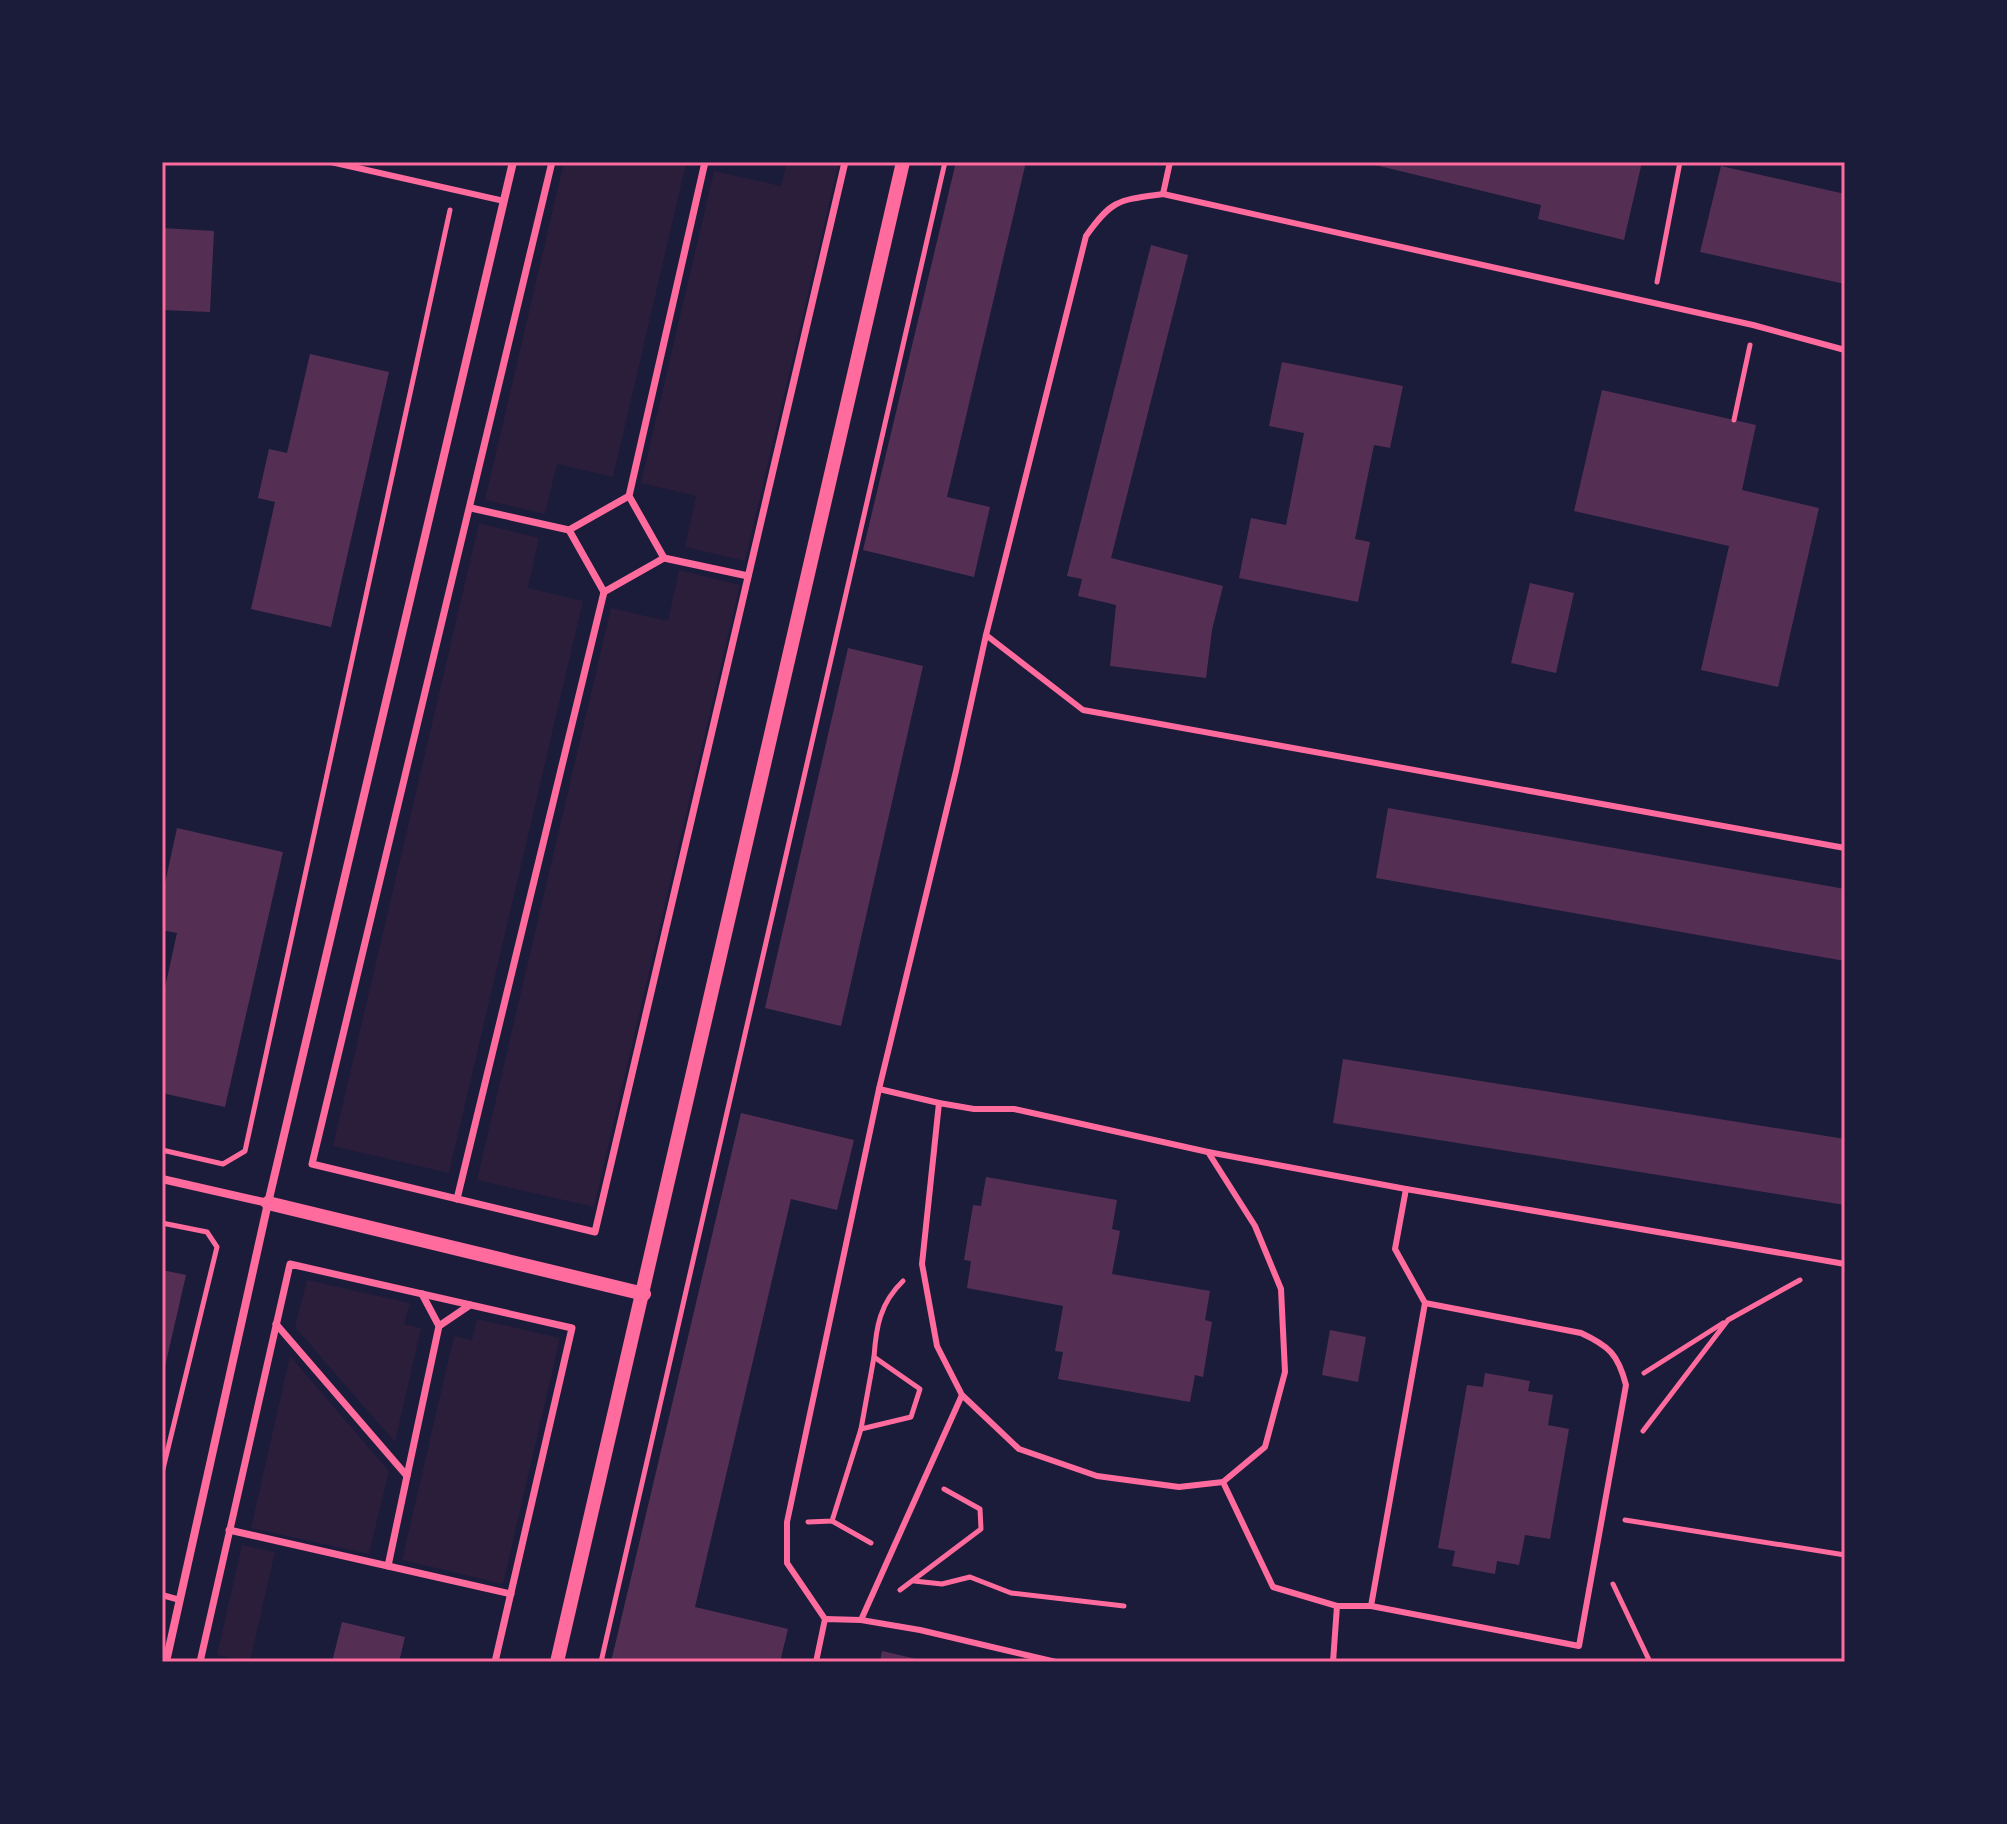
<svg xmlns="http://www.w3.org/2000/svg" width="2007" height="1824" viewBox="0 0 2007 1824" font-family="Raleway,sans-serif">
	<rect width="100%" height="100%" fill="#1b1b3a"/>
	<g fill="#2a1e3b">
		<path d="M564 162H677L686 164 613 477 557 464 545 514 485 500Z"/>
		<path d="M787 162H839L745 561 685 547 696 496 641 483 714 171 781 186Z"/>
		<path d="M479 523 539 538 528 588 583 601 449 1173 333 1146Z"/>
		<path d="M679 570 740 585 594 1207 477 1180 611 608 668 621Z"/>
		<path d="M307 1280 410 1303 404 1324 421 1328 395 1442 295 1327Z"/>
		<path d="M477 1319 560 1338 503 1584 402 1560 454 1336 472 1340Z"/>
		<path d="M290 1356 389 1471 369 1554 251 1528Z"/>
		<path d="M242 1545 275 1552 250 1662 217 1655Z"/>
	</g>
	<g fill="#542f53">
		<path d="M956 162H1026L947 497 990 507 974 577 863 550Z"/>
		<path d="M1363 162H1642L1624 240 1538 219 1541 205Z"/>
		<path d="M1721 166 1845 194V284L1700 252Z"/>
		<path d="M162 228 214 231 210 312 162 310Z"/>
		<path d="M1151 245 1188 255 1111 558 1223 586 1212 630 1206 678 1110 666 1116 605 1078 596 1082 579 1067 576Z"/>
		<path d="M310 354 389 372 331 627 251 609 275 502 258 498 269 449 287 453Z"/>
		<path d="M1282 362 1403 386 1390 448 1374 445 1355 539 1370 542 1358 602 1239 578 1251 518 1286 525 1304 433 1269 426Z"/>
		<path d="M1602 390 1756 425 1742 490 1819 508 1778 687 1701 670 1729 546 1574 511Z"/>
		<path d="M1530 583 1574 593 1556 673 1511 663Z"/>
		<path d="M848 648 923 666 841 1026 765 1008Z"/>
		<path d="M1388 808 1845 889V961L1376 878Z"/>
		<path d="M177 828 283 852 225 1107 162 1093V1001L177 933 162 930V897Z"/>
		<path d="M1343 1059 1845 1139V1205L1333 1123Z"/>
		<path d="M741 1113 854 1140 837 1210 791 1199 695 1607 788 1629 780 1662H611Z"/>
		<path d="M986 1177 1117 1200 1112 1229 1120 1231 1112 1274 1210 1291 1205 1320 1212 1322 1203 1377 1195 1375 1190 1402 1058 1379 1063 1352 1055 1351 1063 1306 967 1288 971 1261 964 1260 973 1205 981 1206Z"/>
		<path d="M162 1270 186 1275 163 1375H162Z"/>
		<path d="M1330 1330 1366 1337 1358 1382 1322 1375Z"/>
		<path d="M1485 1373 1530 1381 1528 1391 1553 1395 1548 1425 1569 1429 1550 1539 1525 1535 1519 1565 1497 1561 1495 1574 1452 1566 1455 1551 1438 1548 1467 1385 1483 1387Z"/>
		<path d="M342 1622 405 1637 399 1662H332Z"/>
		<path d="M882 1651 925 1661V1662H880Z"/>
	</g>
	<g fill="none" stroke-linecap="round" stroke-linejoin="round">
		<g stroke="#ff6b9d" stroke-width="5">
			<path d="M1657 282 1680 162"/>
			<path d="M1734 420 1750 345"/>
			<path d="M162 1150 223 1164 245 1151 450 210"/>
			<path d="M162 1223 207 1232 217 1247 162 1473"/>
			<path d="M1644 1373 1723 1323"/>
			<path d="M861 1429 874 1357"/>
			<path d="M1643 1431 1728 1320 1800 1280"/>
			<path d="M1625 1520 1845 1555"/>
			<path d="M832 1521 871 1543"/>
			<path d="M808 1522 832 1521 861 1429 911 1417 920 1389 874 1357C876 1327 880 1303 903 1281"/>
			<path d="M914 1581 942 1584 970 1577 1011 1593 1124 1606"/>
			<path d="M1613 1584 1650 1662"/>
			<path d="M900 1590 981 1529 980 1509 944 1489"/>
			<path d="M601 1662 945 162"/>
		</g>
		<g stroke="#ff6b9d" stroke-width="6">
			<path d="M331 162 504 201"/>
			<path d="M1163 194 1170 162"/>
			<path d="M986 635 1083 710 1845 848"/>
			<path d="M879 1089 956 771 986 635 1086 236C1112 199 1119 200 1163 194L1753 325 1845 350"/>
			<path d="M939 1103 974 1109H1014L1208 1152 1255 1226 1281 1289 1285 1372 1265 1447 1223 1482 1179 1487 1097 1476 1019 1449 962 1395 937 1346 922 1264Z"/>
			<path d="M1208 1152 1406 1189 1845 1264"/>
			<path d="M1223 1482 1273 1587 1337 1606H1371L1579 1646 1626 1385C1618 1354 1609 1346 1581 1333L1425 1303"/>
			<path d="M162 1595 180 1600"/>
			<path d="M1371 1606 1425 1303 1395 1249 1406 1189"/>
			<path d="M825 1619 787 1563V1522L879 1089 939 1103"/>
			<path d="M861 1620 920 1630 1056 1662"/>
			<path d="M816 1662 825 1619 861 1620 962 1395"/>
			<path d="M1333 1662 1337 1606"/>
		</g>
		<g stroke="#ff6b9d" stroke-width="7">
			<path d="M552 162 312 1164 595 1232 845 162"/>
			<path d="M629 496 569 530 604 592 664 558 629 496 705 162"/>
			<path d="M471 508 569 530"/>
			<path d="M664 558 748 576"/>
			<path d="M457 1199 604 592"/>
			<path d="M276 1324 407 1476 439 1326 422 1294"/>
			<path d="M439 1326 470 1305"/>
			<path d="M229 1530 388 1566 407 1476"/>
			<path d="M388 1566 511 1594"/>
			<path d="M200 1662 290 1264 572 1328 495 1662"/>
		</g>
		<g stroke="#ff6b9d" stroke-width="8">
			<path d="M162 1179 268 1203"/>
			<path d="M166 1662 268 1203 513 162"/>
		</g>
		<g stroke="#ff6b9d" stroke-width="14">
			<path d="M268 1203 644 1294"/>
			<path d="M557 1662 903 162"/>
		</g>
	</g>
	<rect width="2007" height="1824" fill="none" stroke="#1b1b3a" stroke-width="328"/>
	<rect x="164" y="164" width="1679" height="1496" fill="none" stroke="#ff6b9d" stroke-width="3"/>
</svg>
